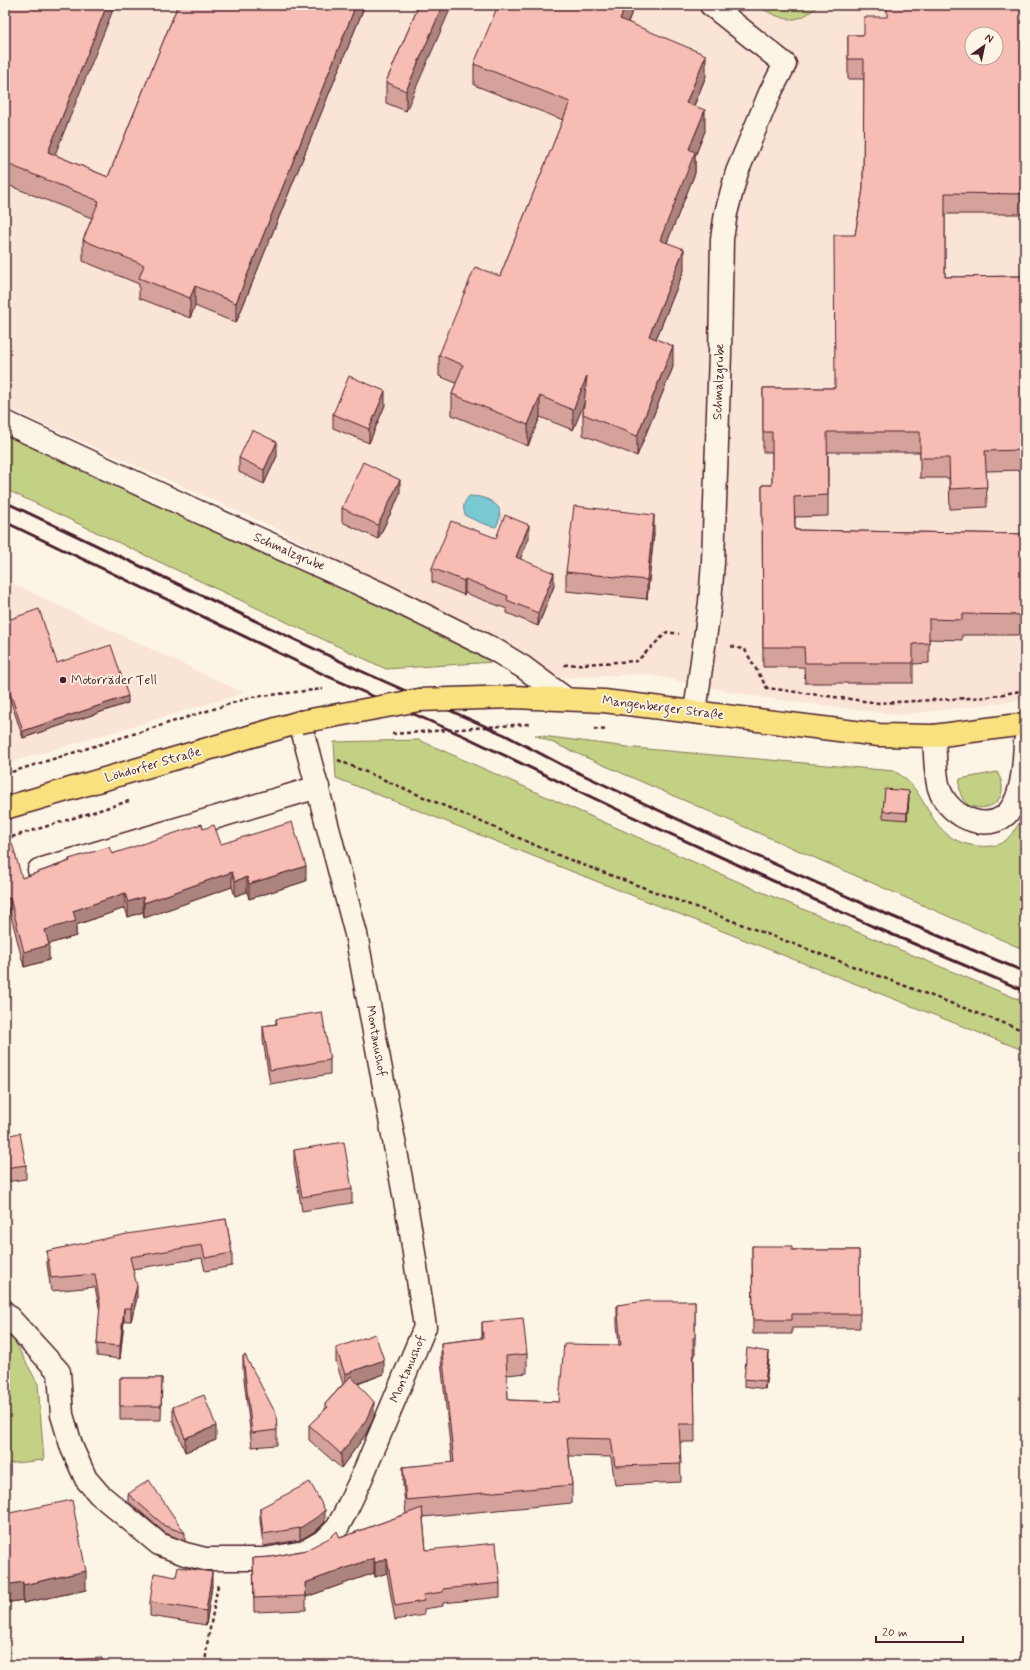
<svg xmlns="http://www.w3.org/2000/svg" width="1030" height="1670" viewBox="0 0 1030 1670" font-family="Mynerve,sans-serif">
	<rect width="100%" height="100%" fill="#fcf5e5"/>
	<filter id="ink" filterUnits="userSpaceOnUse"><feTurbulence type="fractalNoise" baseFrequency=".025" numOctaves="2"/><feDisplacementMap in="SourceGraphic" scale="8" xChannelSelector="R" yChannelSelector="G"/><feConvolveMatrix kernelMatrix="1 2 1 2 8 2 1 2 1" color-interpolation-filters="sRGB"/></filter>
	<g filter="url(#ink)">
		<g fill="#fae4d6" fill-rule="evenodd">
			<path d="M5 5H757L762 9 807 14 819 5H1025V700L900 715 758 697 644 674 556 678 273 527 5 407ZM972 34H996V58H972Z"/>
			<path d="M5 580 244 693 5 764Z"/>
		</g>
		<g fill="#c3d185" stroke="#867858">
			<path d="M757 5H819C812 11 804 18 794 19 785 21 764 11 757 5Z"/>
			<path d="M5 433 266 556 382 602 494 662 386 669 5 489Z"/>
			<path d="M535 735 635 748 894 771C932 791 925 840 977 846 1007 849 1010 836 1025 814V950Z"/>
			<path d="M419 740 750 887 1025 1002V1051L336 778 334 742Z"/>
			<path d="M997 772C1012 796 992 815 968 805 960 797 958 790 960 779Z"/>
			<path d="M5 1324 38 1384 44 1460 5 1464Z"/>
		</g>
		<path fill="#79c9d4" stroke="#668590" d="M469 496C481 496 491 499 499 508L500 518 496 527C488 526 474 520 466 516 462 508 463 503 469 496Z"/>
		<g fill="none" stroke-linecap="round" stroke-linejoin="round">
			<g stroke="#4a1f2b" stroke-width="25">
				<g id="minor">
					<path d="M5 422 199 512 382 594 495 650 523 667 565 698"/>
					<path d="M695 712 710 602 713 562 720 353 722 239 726 213 737 172 770 93 785 64 711 5"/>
					<path d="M934 736C935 750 935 776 939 788 948 819 996 839 1014 804 1023 786 1024 762 1025 742"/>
					<path d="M39 870 318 787"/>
					<path d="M5 1313 59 1372 62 1415 72 1448 86 1479 99 1494 159 1544 185 1554 205 1559H265L304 1552 325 1540 337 1528 345 1513 361 1479 425 1327 411 1233 356 934 300 722"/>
				</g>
			</g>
			<g stroke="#4a1f2b" stroke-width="25">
				<g id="major">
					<path d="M513 697 604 701 879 735 934 736 1025 724"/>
					<path d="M5 808 300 722"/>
				</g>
			</g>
			<g stroke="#4a1f2b" stroke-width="2.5" stroke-dasharray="4 3" stroke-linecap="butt">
				<path d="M731 646 745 650 767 688 879 703 988 697 1025 690"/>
				<path d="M564 665 637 661 667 632 679 634"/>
				<path d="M594 729 607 730"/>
				<path d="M338 760 565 858 1025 1031"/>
				<path d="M5 774 252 697"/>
				<path d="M5 839 129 801"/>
				<path d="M205 1665 207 1645 218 1585"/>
			</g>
			<use href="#minor" stroke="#fcf5e5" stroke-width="22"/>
			<use href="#major" stroke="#fae180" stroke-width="22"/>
			<g stroke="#4a1f2b" stroke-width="3">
				<path d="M5 502 361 671 505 735 564 766 748 852 884 913 1025 972"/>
				<path d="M5 522 327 676 466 737 631 816 872 926 1025 991"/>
			</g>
			<g stroke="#4a1f2b" stroke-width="25" stroke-linecap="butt">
				<path id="major-bridge" d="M300 722 419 700 513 697"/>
			</g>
			<g stroke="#4a1f2b" stroke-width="2.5" stroke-dasharray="4 3" stroke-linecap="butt">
				<path d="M252 697 323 689"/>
				<path d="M392 734 529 724"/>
			</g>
			<use href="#major-bridge" stroke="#fae180" stroke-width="22"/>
		</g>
		<g fill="#d4a29a" stroke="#4a1f2b">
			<path d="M5 5 55 155 108 177 178 5H365L236 323 195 306 190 318 139 298V284L83 261V240L92 218 5 184Z"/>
			<path d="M419 5 406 111 386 103V82Z"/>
			<path d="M632 5V12L628 22 706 76 694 106 705 131 695 156V173L667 242 684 270 656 339 673 367 637 456 583 435V414L584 403 573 430 540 417 528 446 452 415V394L456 383 439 376V355L500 276 563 120 474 85V64Z"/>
			<path d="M1025 5V214H945V277L1025 276V470L986 471 987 507 950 509 949 478H920V452H828V516L795 517V530L1025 534V635H962V640L929 639V663L913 664V683H805L804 667H763L762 485H772V452H763V388H835L855 235 863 189 864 79H848V35H864L887 17Z"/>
			<path d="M385 405 369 443 333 428V414Z"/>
			<path d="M277 456 264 484 239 472V458Z"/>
			<path d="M400 494 378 539 342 522V508Z"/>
			<path d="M654 534 647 599 566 591V572Z"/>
			<path d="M529 538 520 559 554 586 538 626 507 613V609L465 593 464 595 432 582V568Z"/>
			<path d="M5 621 57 663 128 703 23 738 5 684Z"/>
			<path d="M909 798 907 820 883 818V811Z"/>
			<path d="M203 829 221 844 306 881 249 899 247 892 235 896 232 887 144 918 143 912 128 917 125 908 76 925V936L48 944 49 960 24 967 10 912 5 914V845L22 878 69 861V859L112 854Z"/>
			<path d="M276 1019 330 1060V1074L270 1084 263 1040V1026L276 1024Z"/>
			<path d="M5 1126 26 1165V1179L5 1182Z"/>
			<path d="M294 1150 352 1189V1203L302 1211 294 1164Z"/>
			<path d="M226 1219 232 1253V1266L205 1271 202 1258 133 1269 137 1298 131 1321H124L120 1359 97 1356V1344L100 1312 95 1287 51 1291 47 1264V1251Z"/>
			<path d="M752 1246 792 1250H859L860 1328H792V1334H753Z"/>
			<path d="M695 1301V1356H694L695 1442H680L681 1482 615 1485 611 1457 569 1456 572 1485V1503L423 1517 426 1550 500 1583V1597L443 1603V1606L424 1609V1615L395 1620 387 1573 375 1577 374 1573 306 1597V1610L254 1612 253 1558 271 1557 306 1550 406 1514 403 1486V1467L452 1463 441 1361V1343L482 1338V1322L527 1354V1373L507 1375 508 1400 559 1402 619 1345 617 1324V1305Z"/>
			<path d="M336 1348 384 1374 358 1384 374 1416 366 1434 341 1468 309 1440V1425L325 1410V1404L343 1384 336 1362Z"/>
			<path d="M243 1356 277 1430V1445L252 1447 243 1370Z"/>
			<path d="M769 1359 765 1389 744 1386V1379Z"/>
			<path d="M120 1378H162L161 1420H120Z"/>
			<path d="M173 1407 216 1440 185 1452 173 1421Z"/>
			<path d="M128 1494 185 1533V1541L165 1533 128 1501Z"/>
			<path d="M260 1508 325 1522 317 1530 300 1540 263 1546 260 1520Z"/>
			<path d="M5 1514 86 1590 23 1603V1600L5 1603Z"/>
			<path d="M212 1586 206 1625 150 1616V1602Z"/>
		</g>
		<g fill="#ad847d" stroke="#4a1f2b">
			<path d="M107 5H115L48 172V152Z"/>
			<path d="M356 5H365L236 323V303Z"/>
			<path d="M443 5H452L406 111V91Z"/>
			<path d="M626 5H632V12L620 40V19Z"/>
			<path d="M706 55V76L686 124V103Z"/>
			<path d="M705 110V131L695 156V173L660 260V240L689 149Z"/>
			<path d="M684 249V270L649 356V336Z"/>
			<path d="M195 286V306L190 318V298Z"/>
			<path d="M673 346V367L637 456V436Z"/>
			<path d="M587 376V397L573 430V410Z"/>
			<path d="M385 391V405L369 443V429Z"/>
			<path d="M540 396V417L528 446V425Z"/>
			<path d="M277 442V456L264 484V470Z"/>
			<path d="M400 480V494L378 539V525Z"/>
			<path d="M654 515V534L647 599V580Z"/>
			<path d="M529 525V538L516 570V557Z"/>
			<path d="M554 573V586L538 626V613Z"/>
			<path d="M465 579V593L464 595V581Z"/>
			<path d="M128 696V703L23 738V731Z"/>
			<path d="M909 791V798L907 820V813Z"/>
			<path d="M306 866V881L249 899V884Z"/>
			<path d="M232 872V887L144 918V903Z"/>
			<path d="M247 877V892L235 896V881Z"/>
			<path d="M125 893V908L76 925V936L45 945V930L73 911Z"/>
			<path d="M143 897V912L128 917V902Z"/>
			<path d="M10 898V912L5 914V899Z"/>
			<path d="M49 945V960L24 967V952Z"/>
			<path d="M137 1286V1298L131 1321V1308Z"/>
			<path d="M124 1308V1321L120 1359V1346Z"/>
			<path d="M769 1352V1359L765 1389V1381Z"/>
			<path d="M384 1360V1374L345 1388V1374Z"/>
			<path d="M374 1402V1416L366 1434 341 1468V1454Z"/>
			<path d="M216 1426V1440L185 1452V1438Z"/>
			<path d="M325 1510V1522L317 1530 300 1540V1528Z"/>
			<path d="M374 1558V1573L306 1597 305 1583Z"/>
			<path d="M387 1558V1573L375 1577V1563Z"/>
			<path d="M86 1571V1590L23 1603V1585Z"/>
			<path d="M212 1572V1586L206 1625V1611Z"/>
			<path d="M23 1582V1600L5 1603V1585Z"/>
		</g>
		<g fill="#f7bcb3" stroke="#4a1f2b" fill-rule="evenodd">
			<path d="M5 5H107L48 152 108 177 178 5H356L236 303 195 286 190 298 139 278 144 265 83 240 99 201 5 163Z"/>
			<path d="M419 5H443L406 91 386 82Z"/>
			<path d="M498 5H626L620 19 706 55 686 103 705 110 689 149 695 152 660 240 684 249 649 336 673 346 637 436 583 414 587 376 573 410 540 396 528 425 452 394 463 365 439 355 475 267 500 276 570 102 474 64Z"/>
			<path d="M887 5H1025V194L945 193V277L1025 276V450L985 451 987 487 950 489 949 458H920V432H827L828 495 794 497 795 530 1025 534V615L962 614V620L929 619V643L913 644V663H805L804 647H763L762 485H772V432H763V388H835L834 235H855L863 189 864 59H848V35H864V17H887ZM972 34H996V58H972Z"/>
			<path d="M349 376 385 391 369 429 333 414Z"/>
			<path d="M252 430 277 442 264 470 239 458Z"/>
			<path d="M363 462 400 480 378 525 342 508Z"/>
			<path d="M574 506 654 515 647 580 566 572Z"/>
			<path d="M505 515 529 525 516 557 554 573 538 613 507 600 508 596 465 579 464 581 432 568 451 521 496 538Z"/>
			<path d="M39 609 57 663 111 645 128 696 23 731 5 677V621Z"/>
			<path d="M885 789 909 791 907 813 883 811Z"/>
			<path d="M292 822 306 866 249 884 247 877 235 881 232 872 144 903 143 897 128 902 125 893 73 911 76 921 45 930 49 945 24 952 10 898 5 899V845L12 843 22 878 70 861 69 859 109 847 112 854 202 824 203 829 214 825 221 844Z"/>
			<path d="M322 1012 330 1060 270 1070 263 1026 277 1024 276 1019Z"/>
			<path d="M8 1125 10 1135 20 1133 26 1165 5 1168V1126Z"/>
			<path d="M344 1142 352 1189 302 1197 294 1150Z"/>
			<path d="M226 1219 232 1253 205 1258 202 1245 130 1257 137 1286 131 1308H124L120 1346 97 1344 100 1304 95 1274 51 1278 47 1251 127 1234Z"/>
			<path d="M752 1246H792V1250H859L860 1314H792V1320H753Z"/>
			<path d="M646 1301H695V1338H693L695 1424H679L681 1464 615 1466 611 1439 567 1438 572 1485 406 1500 403 1467 454 1462 441 1343 483 1338 482 1322 523 1318 527 1354 506 1356 508 1400 559 1402 564 1344 621 1345 617 1305Z"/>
			<path d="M375 1334 384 1360 345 1374 336 1348Z"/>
			<path d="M747 1348 769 1352 765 1381 744 1379Z"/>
			<path d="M245 1355 276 1414 277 1430 252 1433 243 1356Z"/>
			<path d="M351 1376 374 1402 366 1420 341 1454 309 1425 328 1407 325 1404Z"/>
			<path d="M120 1378H162L161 1406H120Z"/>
			<path d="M204 1395 216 1426 185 1438 173 1407Z"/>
			<path d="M149 1480 185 1533 165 1526 128 1494Z"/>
			<path d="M310 1482 325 1510 317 1517 300 1528 263 1534 260 1508Z"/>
			<path d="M72 1500 86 1571 23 1585V1582L5 1585V1514Z"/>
			<path d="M422 1508 426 1550 496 1543 500 1583 443 1589V1592L423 1595 424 1601 395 1606 387 1558 375 1563 374 1558 305 1583 306 1596 254 1598 253 1558 271 1557 306 1550 331 1537 337 1531 340 1538Z"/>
			<path d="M178 1567 212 1572 206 1611 150 1602 154 1573 176 1577Z"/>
			<path d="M102 1658V1665H61L60 1660Z"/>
		</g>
	</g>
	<circle fill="#4a1f2b" stroke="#fcf5e5" stroke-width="1.5" cx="63" cy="680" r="4"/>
	<g text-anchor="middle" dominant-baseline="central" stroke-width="3.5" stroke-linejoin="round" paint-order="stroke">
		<g font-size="13" fill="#4a1f2b" stroke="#fcf5e5">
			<text transform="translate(719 382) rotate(-88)">Schmalzgrube</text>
			<text transform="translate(289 552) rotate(24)">Schmalzgrube</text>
			<text transform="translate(663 708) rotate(7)">Mangenberger Straße</text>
			<text transform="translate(153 765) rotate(-16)">Löhdorfer Straße</text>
			<text transform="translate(376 1041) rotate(80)">Montanushof</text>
			<text transform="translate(408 1369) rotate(-67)">Montanushof</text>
		</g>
		<g font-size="13" fill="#4a1f2b" stroke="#fcf5e5" text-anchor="start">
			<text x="71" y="680">Motorräder Tell</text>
		</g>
	</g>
	<rect width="1030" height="1670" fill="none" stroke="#fcf5e5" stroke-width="20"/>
	<rect x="10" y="10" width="1010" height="1650" fill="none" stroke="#4a1f2b" stroke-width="1.5" filter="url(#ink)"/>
	<g transform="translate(984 46) rotate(33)"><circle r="19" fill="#fcf5e5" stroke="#b59f9b"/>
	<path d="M0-3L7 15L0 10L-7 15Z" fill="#4a1f2b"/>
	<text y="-6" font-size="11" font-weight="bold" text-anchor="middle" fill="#4a1f2b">N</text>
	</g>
	<path d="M876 1636v6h87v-6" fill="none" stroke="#4a1f2b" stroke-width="2"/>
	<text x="882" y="1636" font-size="12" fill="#4a1f2b" stroke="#fcf5e5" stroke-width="3" paint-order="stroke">20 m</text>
</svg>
